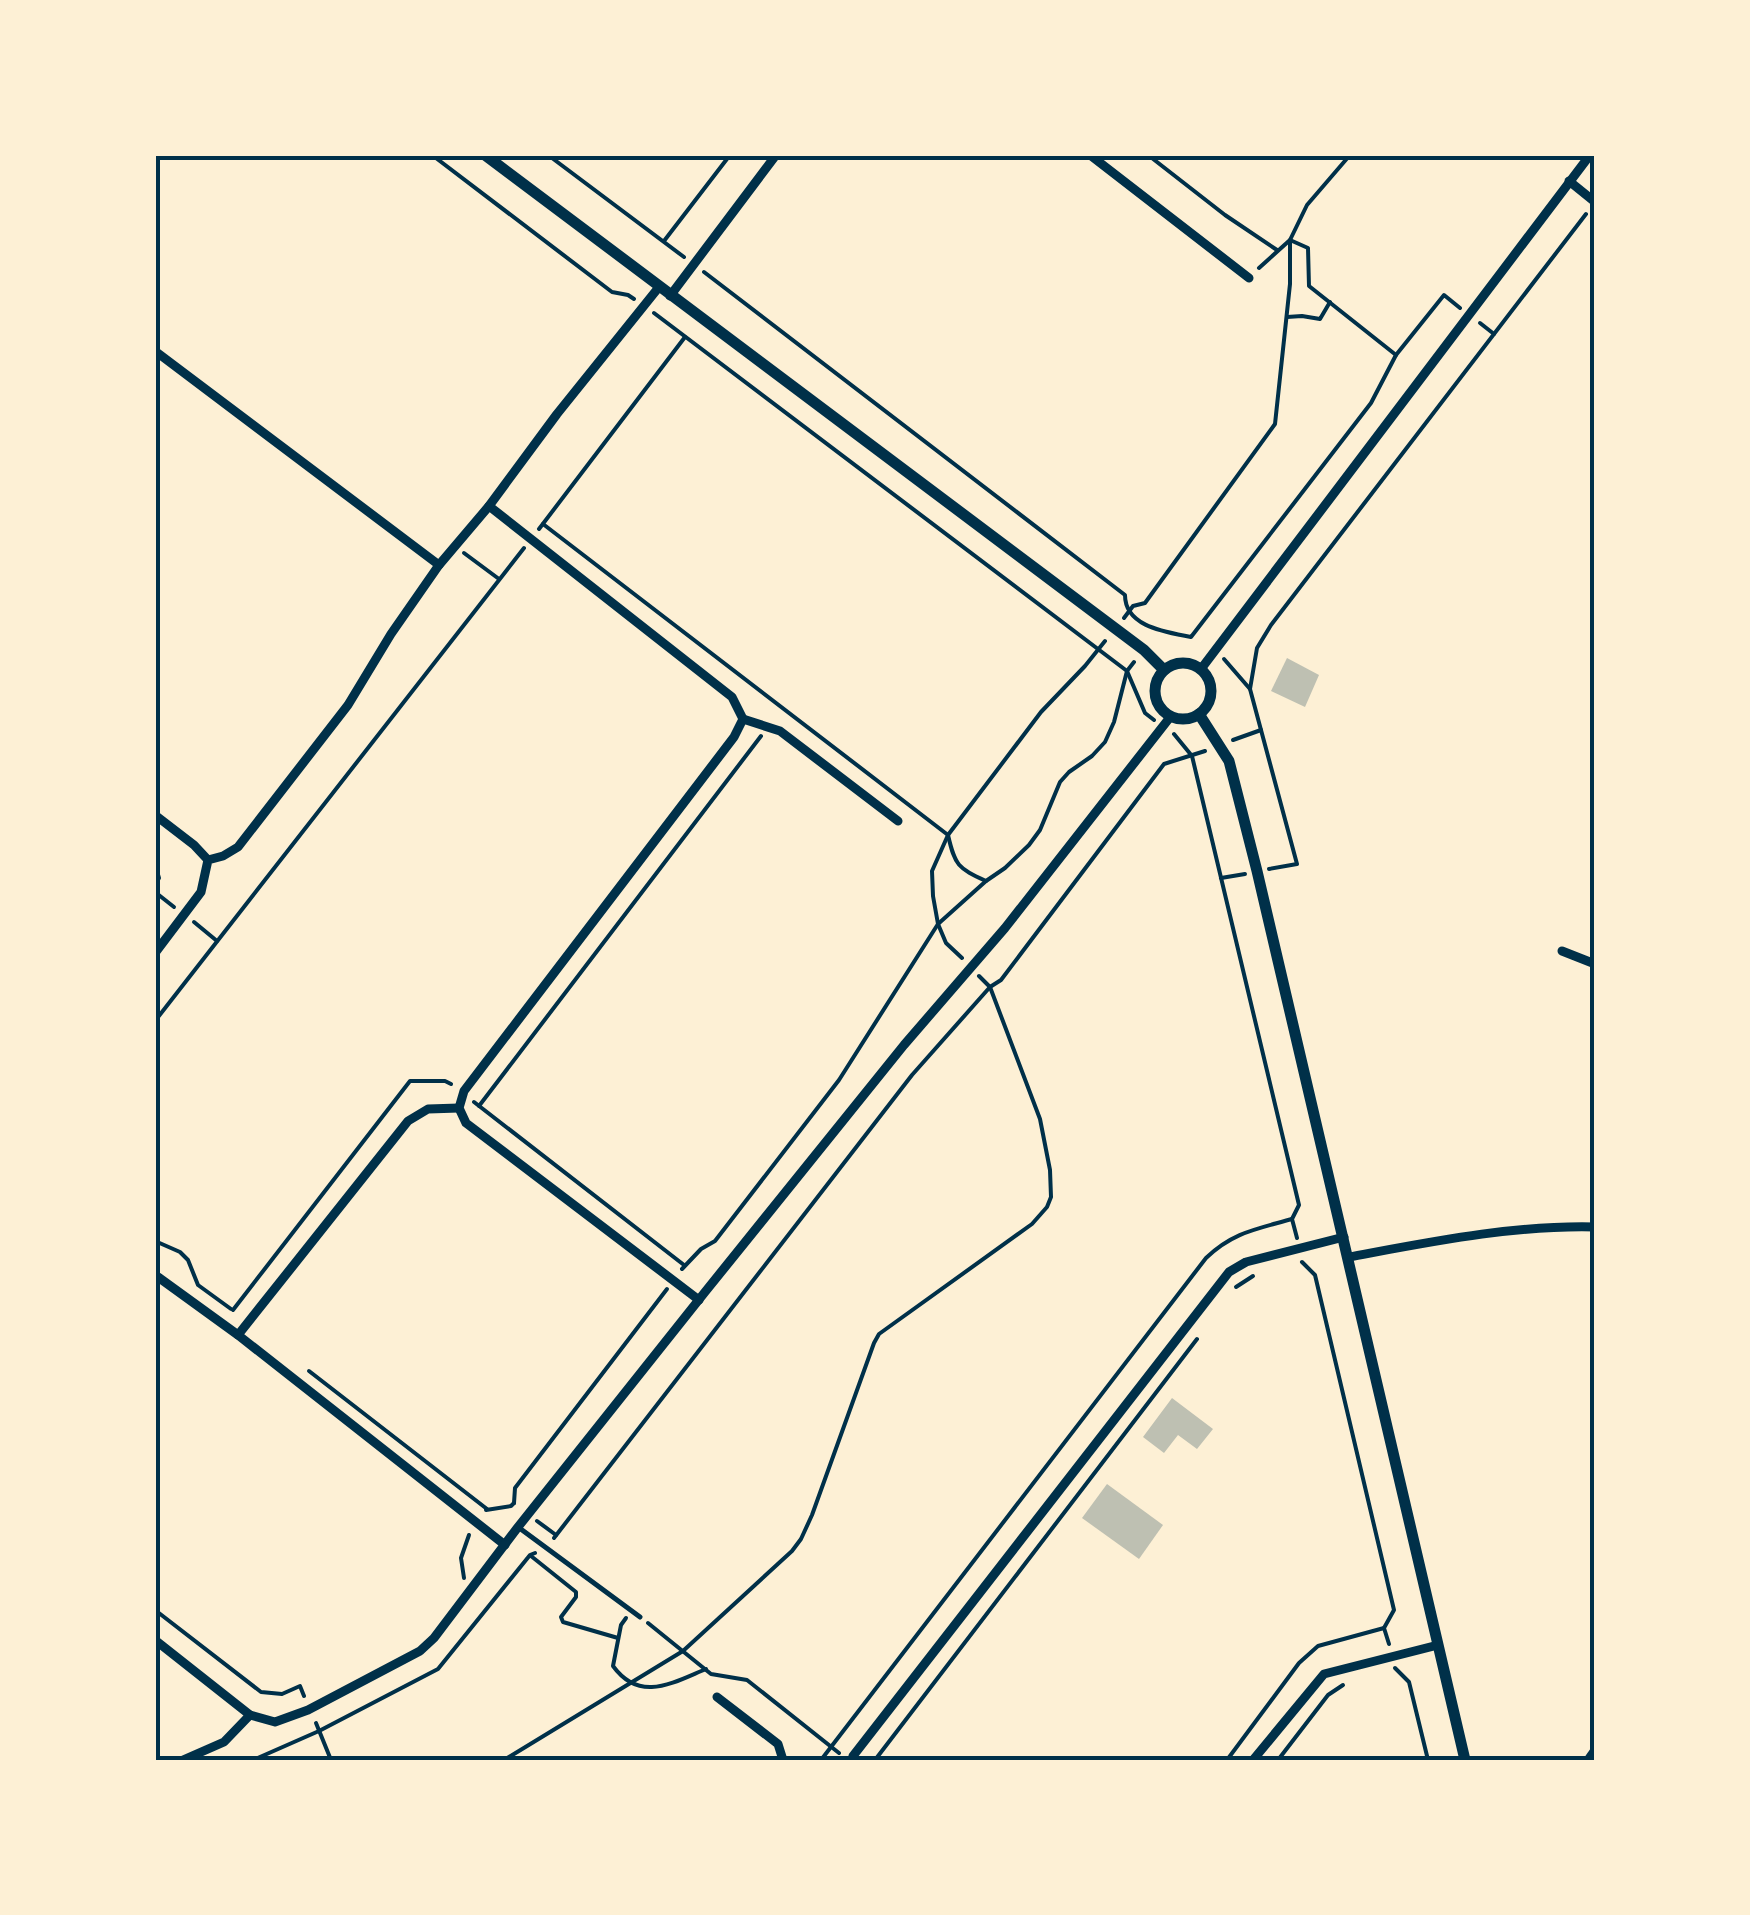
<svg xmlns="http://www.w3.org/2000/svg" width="1750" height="1915" viewBox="0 0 1750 1915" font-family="Inter,sans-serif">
	<rect width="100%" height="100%" fill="#fdf0d5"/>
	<g fill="#bec0b2">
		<path d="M1287 658 1319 675 1305 707 1271 691Z"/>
		<path d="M1172 1398 1213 1429 1197 1449 1178 1435 1164 1453 1143 1437Z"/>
		<path d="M1107 1484 1163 1525 1139 1559 1082 1518Z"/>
	</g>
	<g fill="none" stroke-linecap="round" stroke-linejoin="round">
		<g stroke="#003049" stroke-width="4">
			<path d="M432 155 612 292 628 295 634 299"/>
			<path d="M548 155 684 257"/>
			<path d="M1148 155 1225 215 1277 250"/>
			<path d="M664 241 730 155"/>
			<path d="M1259 268 1290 240 1308 248 1309 286 1396 355"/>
			<path d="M704 272 1125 595C1125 627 1166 632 1191 637L1371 403 1396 355 1444 295 1460 308"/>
			<path d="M654 313 1127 671 1145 713 1154 720"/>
			<path d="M1287 317 1302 316 1320 319 1330 302"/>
			<path d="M1480 323 1494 334"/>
			<path d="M543 524 948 835C955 866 958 868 986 881"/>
			<path d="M539 529 685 337"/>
			<path d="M464 553 499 579"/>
			<path d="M1124 618 1133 606 1145 603 1275 424 1290 284V240L1307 205 1350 155"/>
			<path d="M1224 659 1250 689"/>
			<path d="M1174 734 1192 756 1299 1205 1292 1219 1297 1238"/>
			<path d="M1233 740 1261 730"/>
			<path d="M155 864 159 878 155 885"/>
			<path d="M1269 869 1297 864 1250 689 1257 648 1271 625 1586 214"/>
			<path d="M1221 878 1245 874"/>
			<path d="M155 892 174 907"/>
			<path d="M194 922 217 941"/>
			<path d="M962 958 946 943 938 924 933 896 932 871 948 835 1041 712 1085 666 1105 641"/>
			<path d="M155 1021 524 548"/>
			<path d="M474 1102 684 1265"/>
			<path d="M479 1106 761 736"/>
			<path d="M155 1241 180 1252 188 1260 198 1285 231 1309"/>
			<path d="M1302 1262 1315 1275 1394 1610 1384 1628 1389 1644"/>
			<path d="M682 1269 701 1249 715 1241 839 1080 938 924 986 881 1005 868 1029 845 1040 830 1060 782 1069 772 1092 756 1105 742 1114 722 1127 671 1134 662"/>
			<path d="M1236 1287 1253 1276"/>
			<path d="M233 1310 410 1081H445L451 1084"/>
			<path d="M309 1371 487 1509"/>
			<path d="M514 1503 515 1488 667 1289"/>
			<path d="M486 1510 511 1506 514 1503"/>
			<path d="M537 1521 556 1535"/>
			<path d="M554 1538 912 1075 990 987 1001 980 1164 764 1205 751"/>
			<path d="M531 1556 576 1592V1597L561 1617 563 1622 618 1638"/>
			<path d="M464 1578 461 1558 469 1535"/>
			<path d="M155 1610 261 1692 282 1694 300 1686 304 1696"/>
			<path d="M626 1618 621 1625 613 1666C640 1703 672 1683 706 1669"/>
			<path d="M648 1623 711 1674 747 1680 839 1753"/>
			<path d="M1395 1668 1409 1682 1428 1760"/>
			<path d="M316 1723 331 1760"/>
			<path d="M253 1760 319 1731 438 1669 530 1555 535 1553"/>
			<path d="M504 1760 683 1651 792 1551 801 1539 812 1515 874 1343 879 1334 1032 1224 1047 1207 1051 1197 1050 1170 1040 1119 990 987 979 976"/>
			<path d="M821 1760 1206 1258C1233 1232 1257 1229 1292 1219"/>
			<path d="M875 1760 1197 1339"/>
			<path d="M1227 1760 1299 1663 1318 1646 1384 1628"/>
			<path d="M1278 1760 1328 1695 1343 1685"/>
		</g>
		<path stroke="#003049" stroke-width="5" d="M518 1527 640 1617"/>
		<g stroke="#003049" stroke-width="9">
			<path d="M1090 155 1249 278"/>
			<path d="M1569 181 1595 202"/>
			<path d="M670 296 776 155"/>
			<path d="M155 351 439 565"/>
			<path d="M489 506 732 697 743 719 734 737 464 1091 459 1108 466 1123 699 1300"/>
			<path d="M1201 669 1590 155"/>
			<path d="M743 719 780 731 898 821"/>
			<path d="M155 815 194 845 208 860"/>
			<path d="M1562 951 1595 964"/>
			<path d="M155 953 201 892 208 860 223 856 238 847 348 705 391 634 439 565 489 506 557 414 659 287"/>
			<path d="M1349 1257C1430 1242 1512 1225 1595 1227"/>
			<path d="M158 1277 238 1335 505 1545"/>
			<path d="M238 1335 408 1121 428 1109 459 1108"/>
			<path d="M155 1640 250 1715"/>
			<path d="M717 1697 778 1744 783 1760"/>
			<path d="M183 1760 224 1742 250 1715 275 1722 308 1710 420 1651 434 1638 518 1527 705 1292 904 1045 1005 928 1171 716"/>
			<path d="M852 1760 853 1756 1229 1272 1246 1262 1344 1237"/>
			<path d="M1253 1760 1324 1674 1438 1645"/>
			<path d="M1588 1760 1595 1750"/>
		</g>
		<g stroke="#003049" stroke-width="11">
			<path d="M485 155 1144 650 1164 670"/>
			<circle cx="1183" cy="691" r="28"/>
			<path d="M1199 714 1229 761 1257 871 1465 1760"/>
		</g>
	</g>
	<rect width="1750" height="1915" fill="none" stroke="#fdf0d5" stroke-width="315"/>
	<rect x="158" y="158" width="1434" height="1600" fill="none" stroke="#003049" stroke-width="4"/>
</svg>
